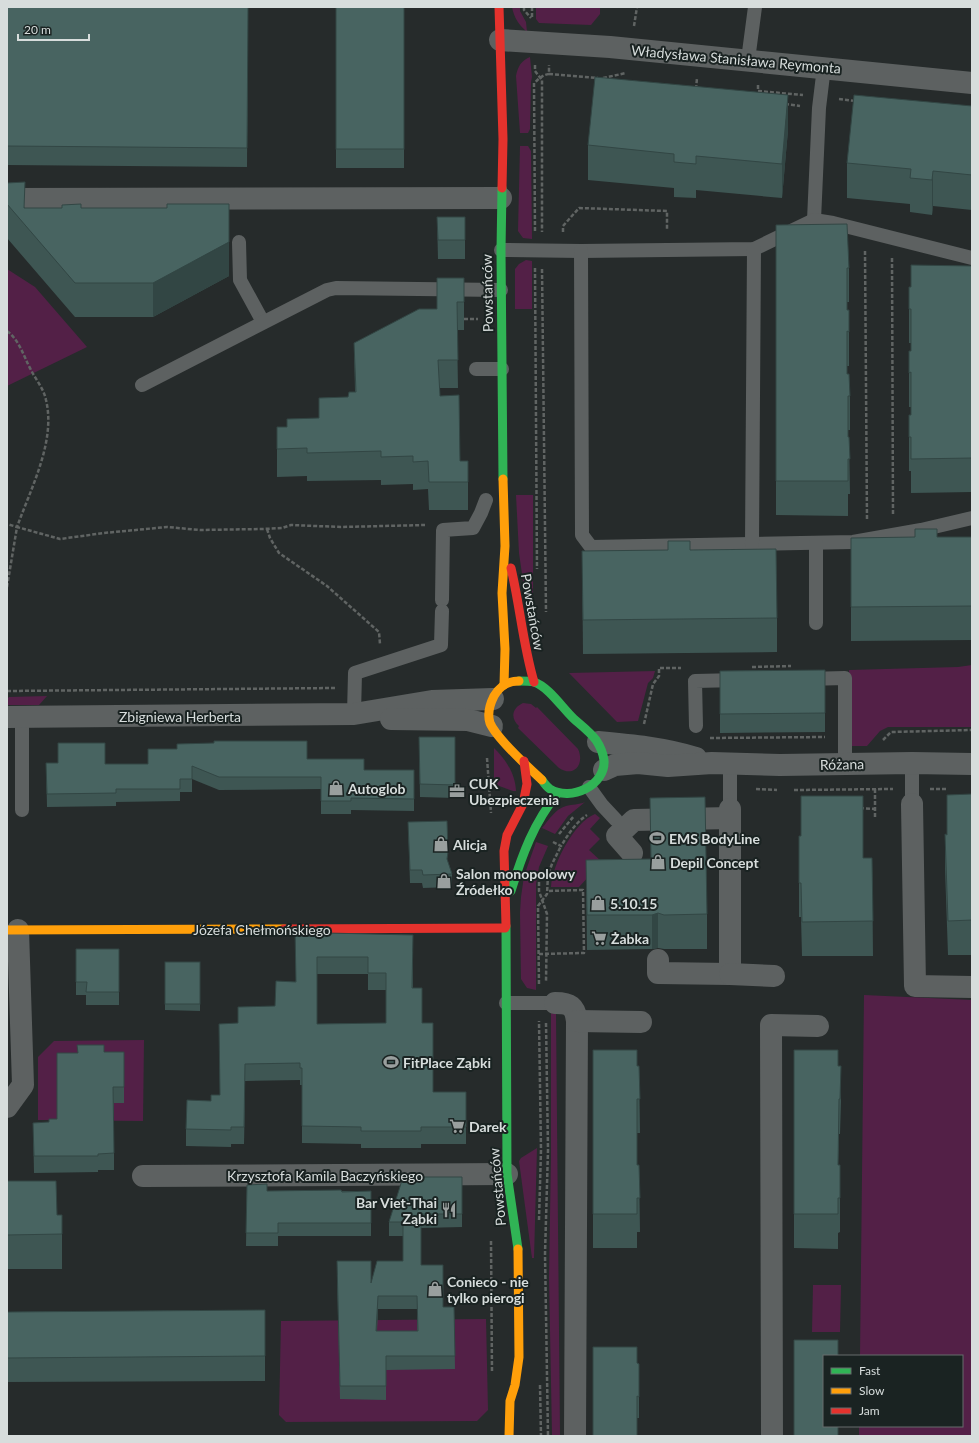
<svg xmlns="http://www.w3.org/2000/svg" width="979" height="1443" viewBox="0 0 979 1443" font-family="Lato,sans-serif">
	<rect width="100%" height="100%" fill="#262b2b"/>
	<g fill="#532047">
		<path d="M512 7H520V11L526 22 527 32C519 25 514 18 512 7Z"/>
		<path d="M536 7H600V14L591 25 539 23 536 19Z"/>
		<path d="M530 57 532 77 531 82 530 129 528 133H520L516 76C518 66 521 61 530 57Z"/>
		<path d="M520 146H528L531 151 532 239 523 238 518 231Z"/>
		<path d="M526 260 532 261V309H515V269L519 264Z"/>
		<path d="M7 269 35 287 87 347 7 386Z"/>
		<path d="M516 495H533V629L530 630 519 553Z"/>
		<path d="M972 665V727H888L880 731 867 746H852L850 740 849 670 958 667Z"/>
		<path d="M655 671 653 678 648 683 638 721 617 722 569 673Z"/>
		<path d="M47 696 39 705H7V699L9 697Z"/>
		<path d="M523 703 531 704 536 708 537 707 578 749C585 764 574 778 559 768L518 728 519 726C510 718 512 708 523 703Z"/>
		<path d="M494 748C506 760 515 773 516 791H513L494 784Z"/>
		<path d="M585 802 568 816 555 834 542 828C549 820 555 809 566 806 572 804 579 805 585 802Z"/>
		<path d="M595 814 600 818 590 829 600 839 589 850 602 862 579 887H551C552 865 574 822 595 814Z"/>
		<path d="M536 842 548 846 539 867 536 884V990L527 988 521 979 520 912 521 897 524 876Z"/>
		<path d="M864 995 972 1000V1436H859V1426H962V1356H860Z"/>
		<path d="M551 1013 556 1014 560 1435H552L549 1278 551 1155Z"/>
		<path d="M144 1040 143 1121 38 1120V1057L54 1041Z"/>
		<path d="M537 1148 534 1258H532L519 1161 521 1158Z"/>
		<path d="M813 1285H841L840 1332H812Z"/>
		<path d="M486 1319 488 1410 477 1421 286 1422 279 1415 281 1321Z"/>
	</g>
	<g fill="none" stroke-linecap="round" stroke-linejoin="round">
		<g stroke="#606463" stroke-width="2.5" stroke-dasharray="4 2" stroke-linecap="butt">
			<path d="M524 7V10L531 18"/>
			<path d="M532 7V18"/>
			<path d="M634 26 637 7"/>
			<path d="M535 65V71L542 80V232"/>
			<path d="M549 74 598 78"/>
			<path d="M603 78 626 73"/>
			<path d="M758 85V91L803 95"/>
			<path d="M696 89 697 78"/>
			<path d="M839 99 856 101"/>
			<path d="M785 104 800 106"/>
			<path d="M535 231 534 83C539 79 542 75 549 74V65"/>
			<path d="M563 232V226L579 208 667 211V230"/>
			<path d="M865 251 867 520"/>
			<path d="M892 258 893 515"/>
			<path d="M535 268 537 569"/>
			<path d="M542 269 546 612"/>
			<path d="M464 319H478"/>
			<path d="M7 331C20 341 23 355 31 370 36 380 44 389 46 400 56 441 31 488 17 527L7 524"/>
			<path d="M267 529 270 538 279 553 327 586 379 632 380 644"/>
			<path d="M7 587 17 527 60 539 104 533 167 527 200 530 263 529 282 528 291 525 341 527 425 525"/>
			<path d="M752 667 791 666"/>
			<path d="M7 691 336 688"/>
			<path d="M644 724 653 684 659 676V668H681"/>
			<path d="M710 738 825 737"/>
			<path d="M883 740 891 732 972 730"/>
			<path d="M487 758 491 813"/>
			<path d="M756 789 777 790"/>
			<path d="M930 789H947"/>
			<path d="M794 790 893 789"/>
			<path d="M860 808 875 809"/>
			<path d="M875 817V789"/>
			<path d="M559 834 574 816"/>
			<path d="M553 842 561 846C568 835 575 823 587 815"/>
			<path d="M539 882V891L547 914 546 982"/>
			<path d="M539 954 584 953 583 890 547 891"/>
			<path d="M539 984 538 906 547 894 548 875 552 864 561 846"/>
			<path d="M546 1023 548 1150 545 1254 548 1436"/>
			<path d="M539 1220 541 1150 539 1021"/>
			<path d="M491 1241 492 1372"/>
			<path d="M540 1385 541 1436"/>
		</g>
		<g stroke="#5d6161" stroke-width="14">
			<path d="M748 60 755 7"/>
			<path d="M814 220 819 108 824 67"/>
			<path d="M239 242 240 280 263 322"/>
			<path d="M501 250 581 251 754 249 814 220 833 223 972 258"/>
			<path d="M581 251 582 535 591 547 853 542 921 530 972 518"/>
			<path d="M476 369H502"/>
			<path d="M142 385 327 290 336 288 501 290"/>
			<path d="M752 544 754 249"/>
			<path d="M442 600 443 530 473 528 481 513 486 500"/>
			<path d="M816 623V543"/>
			<path d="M806 679 845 678V764"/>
			<path d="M354 714 355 673 441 645 442 611"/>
			<path d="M696 726 695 681 739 680"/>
			<path d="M730 764V809"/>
			<path d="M589 787 602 805 616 820"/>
			<path d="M912 804V763"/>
			<path d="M22 810V716"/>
			<path d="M506 1003H555"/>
		</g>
		<g stroke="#5d6161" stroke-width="22">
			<path d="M500 40 610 47 972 83"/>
			<path d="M7 199 501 198"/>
			<path d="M7 717 354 714 432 701 493 699"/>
			<path d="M391 719 468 720 492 726"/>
			<path d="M598 742C631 745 664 748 696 758"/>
			<path d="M604 770 615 765 638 763 668 766 712 763 780 765 912 763 972 764"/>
			<path d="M912 804 915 986 972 987"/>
			<path d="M632 853 617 836 634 820 730 818"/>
			<path d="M658 960V973L730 974V809"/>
			<path d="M730 974 774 976"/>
			<path d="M555 1003C570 1003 575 1006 577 1021L575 1436"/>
			<path d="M577 1021 641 1022"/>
			<path d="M7 1107 23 1085 18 930"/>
			<path d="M143 1176 507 1174"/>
			<path d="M772 1436 771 1025 818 1026"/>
		</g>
		<g stroke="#30b455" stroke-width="9">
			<path d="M502 188 501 250 503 479"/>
			<path d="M519 681C524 681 530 681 534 682 549 687 563 709 574 719 582 726 590 732 596 740 600 746 603 753 604 760 606 785 571 802 550 789 547 787 544 783 542 780"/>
			<path d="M511 891C522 855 534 822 558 793"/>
			<path d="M506 926 507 1174 518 1249"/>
		</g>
		<g stroke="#ff9f0a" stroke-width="9">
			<path d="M503 479 505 546 502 593 505 649 504 685"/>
			<path d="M519 681C507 681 500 686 494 696 490 704 487 714 490 723 496 738 529 768 542 780"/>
			<path d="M7 930 284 929"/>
			<path d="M509 1436 510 1401 515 1385 519 1357 518 1249"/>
		</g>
		<g stroke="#e5322d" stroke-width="9">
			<path d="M499 7 503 139 502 188"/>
			<path d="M511 568C520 606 523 645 534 682"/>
			<path d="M506 926 504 851 507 835 523 804 527 784 524 761"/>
			<path d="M284 929 505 928"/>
		</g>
	</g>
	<g fill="#3e5653" fill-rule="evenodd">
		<path d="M7 7H248L247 167 7 165Z"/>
		<rect x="336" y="7" width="68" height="161"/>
		<path d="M972 106V210L933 206 932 215 910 212V204L847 198V163Z"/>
		<path d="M788 130 782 198 696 190V198L674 197V188L588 180V145Z"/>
		<path d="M7 183 25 208H81L229 276 153 317H75L7 238Z"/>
		<path d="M437 217H465V259H438Z"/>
		<path d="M776 225 849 268V302H847V310H849V366H847V374L850 396V430H848V437H849L850 494H848V516L776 515Z"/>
		<path d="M972 266V492L911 493V471H909V415H911V407H909V351H911V343H909V287H911Z"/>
		<path d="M464 278V330H457L458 388H440V396L460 461 468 482V510H429L428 489 413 490V484L381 485V480L307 481V476L277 477V427H287L319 418V398L348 397 355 392 354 343 437 309Z"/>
		<path d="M937 537H972V640L851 641V538Z"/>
		<path d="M690 550 777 618V652L583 654 582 551Z"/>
		<path d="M825 670V732L720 733V671Z"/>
		<path d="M419 737H455V798L420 797Z"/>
		<path d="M307 759 364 770H414V811L351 810V814H321V789L219 790 192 779V792H180V801L116 802V806L47 807 46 763 105 764H148Z"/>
		<path d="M972 794V955H948L945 869V834L947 835Z"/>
		<path d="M801 796 863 858H872L873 956H802L801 917H799V836H801Z"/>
		<path d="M650 798 707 914V949H664L658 948 652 949 587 950 586 860 651 859Z"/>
		<path d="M408 822 448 862 452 874V887L423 888 422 883H410Z"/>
		<path d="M327 933 413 952V988L422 1023 433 1092H466V1144H421V1148H361V1144L302 1143V1085H300V1080L245 1081 244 1144H231V1147L186 1146V1129L211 1101 220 1095 238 1023 275 1006 295 982ZM317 974H368V990H386V1023L317 1024Z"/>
		<path d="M76 949H119V1005H86V995H76Z"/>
		<path d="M165 962H200V1011L165 1010Z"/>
		<path d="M593 1050 637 1066H639L640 1133H637V1165H639L640 1232H637V1248H593Z"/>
		<path d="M794 1050 838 1066 841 1101 840 1134H839L838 1165H840V1232L838 1233V1249L794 1248Z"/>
		<path d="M104 1052H124V1103H114V1170H98V1172L34 1173 33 1123 49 1122 57 1119Z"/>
		<path d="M462 1177V1227L421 1228V1265L443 1307H454L455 1369 386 1370V1400L340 1399 337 1275 371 1282 403 1261V1236H389V1222ZM378 1309H417V1331H377Z"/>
		<path d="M7 1181 57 1215H62V1269H7Z"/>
		<path d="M247 1185 267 1191H371V1236H278V1246H246Z"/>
		<path d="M265 1310V1381L7 1382V1312Z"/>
		<path d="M637 1363 639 1364V1418H637Z"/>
	</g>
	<g fill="#324644">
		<path d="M788 95V130L782 198V164Z"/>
		<path d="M933 171V206L932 215V180Z"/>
		<path d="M229 242V276L153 317V283Z"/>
		<path d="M658 913V948L652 949V915Z"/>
		<path d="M245 1064V1081L244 1144V1127Z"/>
		<path d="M378 1296V1309L376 1345V1331Z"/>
	</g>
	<g fill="#486461" stroke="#324644" fill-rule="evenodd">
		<path d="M7 7H248L247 148 7 146Z"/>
		<rect x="336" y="7" width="68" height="142"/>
		<path d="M595 77 788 95 782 164 696 156V164L674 162V154L588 145Z"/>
		<path d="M854 95 972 106V175L933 171 932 180 910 178 911 169 847 163Z"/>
		<path d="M25 182 24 208H62V205L81 204V208H167V204H229V242L153 283H75L7 204V183Z"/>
		<path d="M437 217H465V240H438Z"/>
		<path d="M847 224 849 268H847V310H849V332L847 331V374H849L850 396H848V437H849L850 459H848V481H776V225Z"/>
		<path d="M911 265 972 266V458L911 459V437H909V415H911V372L909 373V351H911V309H909V287H911Z"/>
		<path d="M437 278H464V302H457L458 360H438L440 396 459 395 460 461H468V482H429L428 461 413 462V456L381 457V451L307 453V448L277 449V427H287V419L319 418V398L348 397 349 392H356L354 343 419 309H437Z"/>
		<path d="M915 529H937V537H972V606L851 607V538L915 537Z"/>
		<path d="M668 541H690V550L776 549 777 618 583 620 582 551 668 550Z"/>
		<path d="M825 670V713L720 714V671Z"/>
		<path d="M419 737H455V785L420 784Z"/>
		<path d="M214 741H307V759H364V770H414V799L351 798V801H321V777H219L192 766V779H180V789H116V793L47 794 46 763H58V743H105V764H148V749H177V744L214 743Z"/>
		<path d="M972 794V920L948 921 945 834 947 835V795Z"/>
		<path d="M801 796H863V858H872L873 921 802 922 801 883H799V836H801Z"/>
		<path d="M705 797 707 914 664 915 658 913 652 915H587L586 860 651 859 650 798Z"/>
		<path d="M447 821 448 852 447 859 452 874 423 875 422 870H410L408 822Z"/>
		<path d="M295 929H327V933L413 935 412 988H422V1023H433V1092H466V1127H421V1131H361V1127L302 1126V1068H300V1063L245 1064 244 1127H231V1130L186 1129 187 1100 211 1101V1095H220L219 1024 238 1023V1007L275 1006 276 981 296 982ZM317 957H368V973H386V1023L317 1024Z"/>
		<path d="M76 949H119V992H86L87 982H76Z"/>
		<rect x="165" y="962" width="35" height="42"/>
		<path d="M77 1045H104V1052H124V1087H113L114 1153 98 1154V1156H34L33 1123 49 1122V1119H57V1053H78Z"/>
		<path d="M593 1050H637V1066H639L640 1099H637V1165H639L640 1198H637V1214H593Z"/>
		<path d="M794 1050H838V1066H841L840 1099H839L838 1165H840V1198H838V1214H794Z"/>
		<path d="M403 1177H462V1214H421V1265H443V1307H454L455 1356H386V1386H340L337 1261H371V1283L377 1261H403V1222H389ZM378 1296H417L418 1331H376Z"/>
		<path d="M7 1181H56L57 1215H62V1234L7 1235Z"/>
		<path d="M267 1184V1191L341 1190 342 1192 371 1191V1223H278V1233H246L247 1185Z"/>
		<path d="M265 1310V1356L7 1358V1312Z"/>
		<path d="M794 1340H838V1356H824V1426H838V1436H794Z"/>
		<path d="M593 1347H637V1363L639 1364V1397L637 1396V1436H593Z"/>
	</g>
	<defs>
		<g id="shop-bare" transform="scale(1.2)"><path d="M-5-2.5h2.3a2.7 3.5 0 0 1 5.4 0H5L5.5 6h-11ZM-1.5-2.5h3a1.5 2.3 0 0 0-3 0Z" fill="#999f9e" stroke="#1a2322" stroke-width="2.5" paint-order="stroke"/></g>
		<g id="office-bare" transform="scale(1.2)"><path d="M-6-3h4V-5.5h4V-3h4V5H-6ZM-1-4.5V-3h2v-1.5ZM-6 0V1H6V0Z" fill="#999f9e" stroke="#1a2322" stroke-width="2.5" paint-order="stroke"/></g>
		<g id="stadium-bare" transform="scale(1.2)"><path d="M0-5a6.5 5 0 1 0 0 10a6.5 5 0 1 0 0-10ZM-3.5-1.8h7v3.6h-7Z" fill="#999f9e" stroke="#1a2322" stroke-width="2.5" paint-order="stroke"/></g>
		<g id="supermarket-bare" transform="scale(1.2)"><path d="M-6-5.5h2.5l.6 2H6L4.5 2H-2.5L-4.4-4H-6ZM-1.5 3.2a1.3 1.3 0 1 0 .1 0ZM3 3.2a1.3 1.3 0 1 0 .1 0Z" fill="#999f9e" stroke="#1a2322" stroke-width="2.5" paint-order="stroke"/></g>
		<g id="restaurant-bare" transform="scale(1.2)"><path d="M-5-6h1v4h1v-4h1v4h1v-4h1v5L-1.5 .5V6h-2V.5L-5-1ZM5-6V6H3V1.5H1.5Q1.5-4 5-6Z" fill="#999f9e" stroke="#1a2322" stroke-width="2.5" paint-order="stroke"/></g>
	</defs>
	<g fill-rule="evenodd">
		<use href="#shop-bare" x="336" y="788"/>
		<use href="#office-bare" x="457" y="791"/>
		<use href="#stadium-bare" x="657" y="838"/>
		<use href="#shop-bare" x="441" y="844"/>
		<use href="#shop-bare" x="658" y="862"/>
		<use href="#shop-bare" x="444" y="881"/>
		<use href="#shop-bare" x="598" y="903"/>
		<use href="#supermarket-bare" x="599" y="938"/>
		<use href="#stadium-bare" x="391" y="1062"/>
		<use href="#supermarket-bare" x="457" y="1126"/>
		<use href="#restaurant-bare" x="449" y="1210"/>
		<use href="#shop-bare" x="435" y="1289"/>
	</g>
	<g text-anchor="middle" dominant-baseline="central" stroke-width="4" stroke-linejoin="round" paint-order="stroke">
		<g font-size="14" fill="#d7dddc" stroke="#1a2322">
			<text transform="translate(736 59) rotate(5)">Władysława Stanisława Reymonta</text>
			<text transform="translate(487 293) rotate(-91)">Powstańców</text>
			<text transform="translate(533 612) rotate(80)">Powstańców</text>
			<text x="180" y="716">Zbigniewa Herberta</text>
			<text transform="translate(842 764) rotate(-1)">Różana</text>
			<text x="262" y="929">Józefa Chełmońskiego</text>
			<text x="325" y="1175">Krzysztofa Kamila Baczyńskiego</text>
			<text transform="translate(497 1187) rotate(-95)">Powstańców</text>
		</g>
		<g font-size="14" font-weight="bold" fill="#d7dddc" stroke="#1a2322" text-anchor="start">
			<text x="469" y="783">CUK<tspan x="469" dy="16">Ubezpieczenia</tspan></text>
			<text x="348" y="788">Autoglob</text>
			<text x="669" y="838">EMS BodyLine</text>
			<text x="453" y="844">Alicja</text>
			<text x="670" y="862">Depil Concept</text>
			<text x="456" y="873">Salon monopolowy<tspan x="456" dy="16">Źródełko</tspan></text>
			<text x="610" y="903">5.10.15</text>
			<text x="611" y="938">Żabka</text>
			<text x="403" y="1062">FitPlace Ząbki</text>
			<text x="469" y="1126">Darek</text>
			<text x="437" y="1202" text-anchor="end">Bar Viet-Thai<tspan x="437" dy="16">Ząbki</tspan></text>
			<text x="447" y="1281">Conieco - nie<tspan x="447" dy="16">tylko pierogi</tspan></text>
		</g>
	</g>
	<rect width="979" height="1443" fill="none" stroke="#d7dddc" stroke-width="16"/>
	<rect x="823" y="1355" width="140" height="72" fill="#1a2322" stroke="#666d6c"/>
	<rect x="831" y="1368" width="20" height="6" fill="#30b455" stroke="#666d6c"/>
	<text x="859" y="1375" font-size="12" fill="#d7dddc">Fast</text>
	<rect x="831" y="1388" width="20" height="6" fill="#ff9f0a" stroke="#666d6c"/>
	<text x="859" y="1395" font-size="12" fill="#d7dddc">Slow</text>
	<rect x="831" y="1408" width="20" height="6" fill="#e5322d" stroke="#666d6c"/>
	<text x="859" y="1415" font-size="12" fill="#d7dddc">Jam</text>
	<path d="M18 34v6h71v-6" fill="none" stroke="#d7dddc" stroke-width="2"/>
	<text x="24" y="34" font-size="12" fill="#d7dddc" stroke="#1a2322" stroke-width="3" paint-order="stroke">20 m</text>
</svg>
